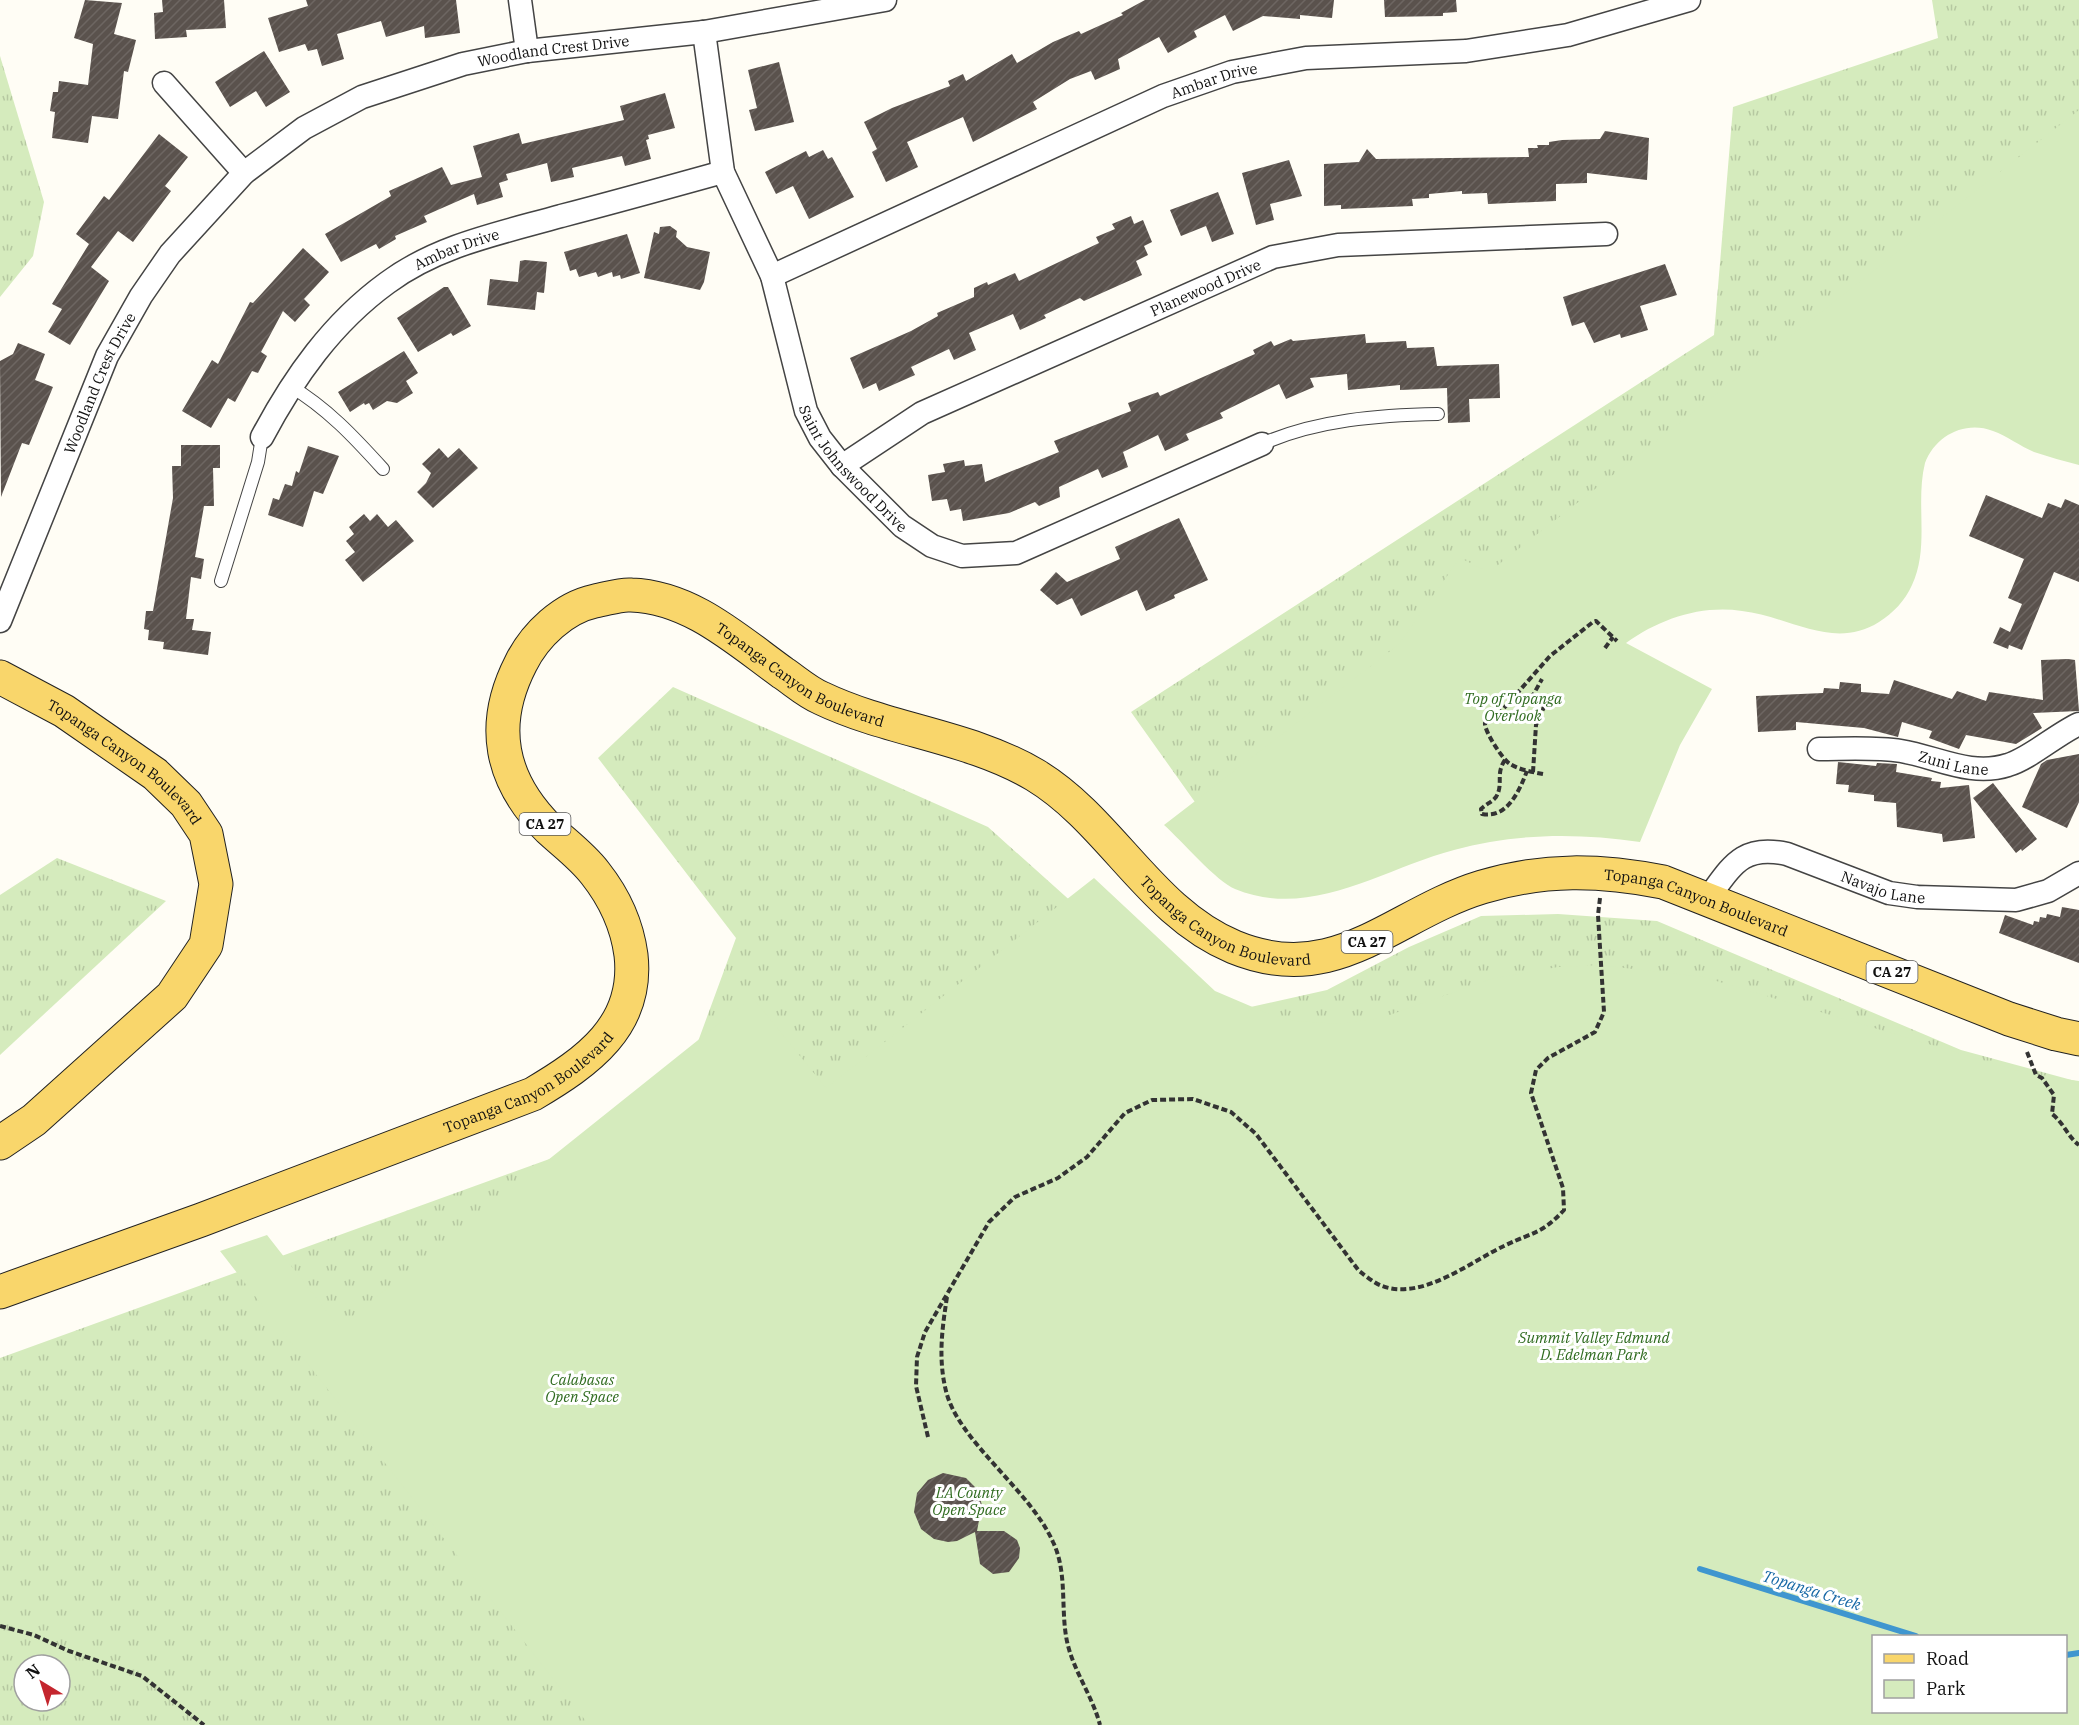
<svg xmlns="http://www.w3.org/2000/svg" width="2079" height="1725" viewBox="0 0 2079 1725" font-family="'IBM Plex Serif',serif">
	<defs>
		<pattern id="grass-tufts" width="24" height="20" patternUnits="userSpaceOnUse" patternTransform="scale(1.5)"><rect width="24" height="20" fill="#d5ebbd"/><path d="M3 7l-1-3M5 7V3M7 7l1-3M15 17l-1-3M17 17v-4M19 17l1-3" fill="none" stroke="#b6c8a1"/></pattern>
		<pattern id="building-hatch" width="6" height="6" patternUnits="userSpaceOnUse" patternTransform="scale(1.5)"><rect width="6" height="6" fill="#5a524d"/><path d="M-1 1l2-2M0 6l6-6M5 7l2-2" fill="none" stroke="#6d6662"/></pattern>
	</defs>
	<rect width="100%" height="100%" fill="#fffdf5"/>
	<g fill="url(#grass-tufts)" fill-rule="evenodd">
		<path d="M1932 0H2079V373L1980 361 1224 843 1131 712 1714 335 1733 107 1938 38Z"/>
		<path d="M0 56 44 202 33 256 0 297Z"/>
		<path d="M673 687 988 827 1201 1018 1327 990 1409 947 1481 916 1558 914 1657 921 1961 1050 2079 1082V1725H0V1358L671 1115 736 938 598 758ZM1874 1636H2066V1712H1874ZM24 1665H60V1701H24Z"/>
		<path d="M57 858 166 901 0 1055V895Z"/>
	</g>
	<g fill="#d5ebbd" fill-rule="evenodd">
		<path d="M2079 110V465C2064 461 2049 457 2034 452 2020 446 2007 436 1993 431 1965 420 1935 436 1925 463 1915 503 1930 547 1912 585 1905 601 1893 613 1879 622 1833 651 1789 616 1742 611 1700 605 1660 619 1626 643L1712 689 1680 745 1640 842C1578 833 1516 833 1454 850 1382 869 1311 920 1235 889 1217 882 1181 840 1164 825L1398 645 1460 558 1489 572Z"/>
		<path d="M1094 878 1215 991 1269 1014 1295 1021 1340 1024 1381 1018 1491 979 1558 967 1599 965 1703 977 2029 1074 2079 1081V1725H589L220 1251 267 1235 339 1327 752 997 826 1088ZM1874 1636H2066V1712H1874Z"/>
	</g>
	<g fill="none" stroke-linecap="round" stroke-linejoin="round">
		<g stroke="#3f96cf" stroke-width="6">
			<path d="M1700 1569 1916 1636"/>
			<path d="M2066 1655 2079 1653"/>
		</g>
	</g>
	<g fill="url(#building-hatch)">
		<path d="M85 0 122 3 114 34 136 40 128 72 124 71 118 119 92 116 88 143 52 138 55 112 50 111 53 92H58L59 81 88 85 93 44 74 38Z"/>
		<path d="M162 0H224L226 28 186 30 187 37 155 39 154 13 163 12Z"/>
		<path d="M306 0H456L460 33 425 38 424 26 386 37 381 21 337 34 344 59 322 66 317 49 308 51 305 44 279 52 268 18 308 6Z"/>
		<path d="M1145 0H1334L1332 18 1300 15V19L1263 16 1233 31 1225 15 1194 31 1197 37 1168 53 1159 37 1118 59 1120 69 1095 80 1091 71 1070 79 1033 102 1037 109 973 142 963 117 907 142 918 167 886 182 872 152 877 149 864 122 892 108 950 86 948 81 963 74 966 81 1012 54 1017 63 1053 42 1079 31 1081 34 1123 15 1121 13Z"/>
		<path d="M1384 0H1456L1457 12 1443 13V16L1385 17Z"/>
		<path d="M264 51 290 92 266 107 256 91 230 107 215 82Z"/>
		<path d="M779 62 794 122 755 131 749 110 757 108 748 70Z"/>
		<path d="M665 93 675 128 648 135 649 139 646 140 651 159 625 166 622 156 572 168 574 177 551 182 547 163 506 174 508 180 499 183 503 197 477 205 474 194 424 216 427 222 395 236 396 239 379 249 376 244 341 262 325 234 391 196 389 191 442 167 451 185 482 177 473 146 519 133 522 144 624 120 620 106Z"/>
		<path d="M1605 131 1649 138 1647 180 1587 173V183L1556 184V201L1488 204 1487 193 1462 194V191L1429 194V198L1412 199 1413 206 1341 209V205L1324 206V164L1359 162 1367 149 1376 159 1529 157 1528 148H1538L1537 145H1549V142L1562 140 1600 139Z"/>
		<path d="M159 134 188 157 165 186 171 191 133 242 118 231 91 267 109 281 70 345 48 332 62 309 52 304 89 244 76 234 104 196 109 200Z"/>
		<path d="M823 150 828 159 832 157 854 197 809 219 793 186 776 194 765 172 806 151 809 157Z"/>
		<path d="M1289 160 1302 196 1270 204 1274 220 1256 225 1242 173Z"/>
		<path d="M1218 192 1234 234 1212 242 1206 226 1181 236 1170 210Z"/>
		<path d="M1131 216 1134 224 1143 220 1152 242 1144 246 1148 255 1136 261 1142 275 1084 301 1080 298 1044 315 1046 318 1020 330 1013 314 969 333 976 350 954 360 949 349 911 367 915 375 879 391 876 383 863 389 850 358 911 331 938 316 937 313 974 297V288L987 282 988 285 1015 273 1019 281 1099 243 1096 237 1115 229 1112 224Z"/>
		<path d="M670 226 677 231 676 237 687 247 710 252 704 282 700 290 644 278 654 232 659 234 660 227Z"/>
		<path d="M627 234 640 273 621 279 620 275 613 277 612 272 598 277 596 272 579 277 576 269 570 271 564 252Z"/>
		<path d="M303 248 329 272 304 299 310 305 295 322 283 311 261 352 267 356 258 373 252 371 235 402 228 398 211 428 182 411 212 360 218 364 250 302 253 303Z"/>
		<path d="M525 260 547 262 544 293 537 292 535 310 487 305 490 279 518 282 520 261Z"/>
		<path d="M1665 264 1677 295 1640 306 1648 330 1621 338 1620 334 1594 343 1584 322 1572 326 1563 297Z"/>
		<path d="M444 287H448L471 326 453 336 451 333 418 352 397 318Z"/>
		<path d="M1365 334 1366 343 1406 341 1407 348 1434 347 1437 366 1499 364 1500 398 1469 399 1470 422 1448 423 1447 388 1400 390V385L1348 390 1347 374 1310 378 1314 387 1286 399 1279 384 1220 413 1223 418 1186 434 1189 440 1165 451 1158 435 1123 452 1128 467 1102 478 1098 469 1059 487 1060 497 1039 506 1035 502 1009 513 963 521 961 509 950 511 947 499 932 501 928 475 945 472 943 464 964 460 965 466 982 464 985 482 1059 452 1054 441 1131 411 1128 403 1158 392 1160 396 1255 354 1253 350 1271 341 1274 346 1291 339 1293 341Z"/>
		<path d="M18 343 45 354 35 380 53 387 29 445 22 443 1 497 0 361 13 354Z"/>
		<path d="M404 351 418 373 406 381 413 393 397 403 387 401 373 410 369 403 365 405 364 403 350 412 338 392Z"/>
		<path d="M181 445H220V468H213L214 506H204L195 557 204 559 201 579 191 577 186 619H194L192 630 211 632 208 655 163 649 164 642 148 640 149 630 144 629 146 611H153L173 498 172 466H181Z"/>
		<path d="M308 446 339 456 323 494 314 491 303 527 268 515 273 498 279 500 285 484 292 486 296 471 299 473Z"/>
		<path d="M439 448 448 458 459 448 478 468 433 508 417 492 426 483 431 473 422 464Z"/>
		<path d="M1986 495 2042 518 2048 503 2061 508 2065 499 2079 505V582L2054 572 2022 650 2009 645 2008 649 1993 643 2000 627 2010 632 2022 604 2008 598 2024 559 1969 536Z"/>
		<path d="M364 514 370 521 377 514 388 527 396 520 414 541 363 582 345 560 355 552 346 541 354 534 349 527Z"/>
		<path d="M1179 518 1208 580 1174 595 1175 598 1146 611 1137 590 1081 616 1072 598 1057 605 1040 590 1056 572 1067 582 1120 559 1115 547Z"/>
		<path d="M2068 659 2075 660 2079 711 2033 713 2042 728 2016 744 1966 735 1959 749 1929 738 1932 731 1902 722 1898 737 1864 728 1796 722V730L1758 732 1756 696 1823 693 1824 688 1839 689 1840 682 1861 684V692L1889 694 1894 680 1952 699 1957 691 1986 701 1989 692 2043 700 2041 660Z"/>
		<path d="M2079 754V802L2067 828 2022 807 2041 764 2047 760Z"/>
		<path d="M1838 762 1876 766 1877 763 1897 764 1896 772 1932 778 1931 781 1941 782 1940 788 1969 785 1975 838 1943 842 1942 834 1897 827 1896 803 1874 801V795L1848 792 1849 785 1836 784Z"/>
		<path d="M1993 783 2037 839 2022 851 2021 849 2016 853 1973 798Z"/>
		<path d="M2062 907 2079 910V963L1999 933 2005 915 2033 925 2034 921 2039 922 2040 917 2046 918 2047 914 2060 917Z"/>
		<path d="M943 1473 966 1478 977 1489 982 1505 977 1531H1004L1017 1540 1020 1548 1019 1558 1009 1572 993 1574 980 1564 975 1532 957 1541 948 1542 934 1539 921 1529 914 1512 917 1493 928 1480Z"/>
	</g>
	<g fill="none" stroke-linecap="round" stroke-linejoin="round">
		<g stroke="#444" stroke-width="14">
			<g id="service">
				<path d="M290 386C327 408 354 437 383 469"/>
				<path d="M1262 444C1316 420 1379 415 1438 414"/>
				<path d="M221 581 258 462 262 437"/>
			</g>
		</g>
		<g stroke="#444" stroke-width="25">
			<g id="minor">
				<path d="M520 0 527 51"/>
				<path id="s1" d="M704 32 723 172 772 276 806 411 820 438 842 466 902 526 932 546 962 556 1016 553 1262 444"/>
				<path d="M164 83 244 173"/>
				<path id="s2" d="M772 276 1163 96 1232 72 1306 58 1466 51 1568 35 1689 0"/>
				<path id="s3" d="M262 437C294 377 332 323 387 283 438 245 501 233 561 216 615 202 669 187 723 172"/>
				<path id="s4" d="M842 466 922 413 1273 257 1338 245 1606 234"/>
				<path id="s5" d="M0 621 107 356 141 296 170 254 244 173 304 128 362 97 463 64 527 51 704 32 885 0"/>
				<path id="s6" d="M1819 749C1845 749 1875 747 1901 751 1937 757 1971 777 2008 765 2029 759 2057 734 2079 724"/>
				<path id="s7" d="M1708 898C1732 866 1742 844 1787 854L1889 893 1917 897 2016 900 2048 891 2079 873"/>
			</g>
		</g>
		<g stroke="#222" stroke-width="35">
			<g id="primary">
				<path id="s8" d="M0 677 64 711 155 774 186 804 206 834 216 884 206 945 172 996 34 1120 0 1143"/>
				<path id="s9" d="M0 1292 201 1220 533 1094C587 1062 639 1026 631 955 627 925 614 897 595 873 582 856 564 843 549 829 500 780 489 725 521 663 535 635 563 608 595 601 607 599 620 594 631 595 691 597 737 640 783 673 795 681 807 692 821 698 890 731 969 736 1035 775 1111 821 1150 912 1234 947 1336 989 1393 914 1482 887 1545 868 1600 870 1663 882L2009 1019 2056 1034 2079 1039"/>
			</g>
		</g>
		<g stroke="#333" stroke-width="4" stroke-dasharray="6 3" stroke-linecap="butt">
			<path d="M1605 648 1613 637"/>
			<path d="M1505 760C1495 774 1504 784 1496 797 1492 802 1486 804 1481 809L1482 814C1508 819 1520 789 1527 771"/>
			<path d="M1533 772 1536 725 1544 707 1532 697 1542 679"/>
			<path d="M1543 774C1532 772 1520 770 1510 764 1503 760 1484 731 1485 723L1497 716 1550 656 1593 622 1596 621 1617 641"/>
			<path d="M2027 1052 2036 1075 2042 1078 2054 1095 2052 1114C2064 1123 2067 1136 2079 1145"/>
			<path d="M947 1297C942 1329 938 1359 946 1391 958 1441 1030 1490 1053 1542 1067 1571 1061 1605 1066 1636 1071 1668 1092 1694 1100 1725"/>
			<path d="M928 1437 916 1386 917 1357 925 1332 989 1222 1015 1197 1058 1178 1087 1157 1125 1113 1152 1100 1193 1099 1231 1112 1256 1134 1359 1271C1366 1276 1374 1283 1382 1286 1423 1301 1471 1261 1506 1245 1533 1232 1542 1234 1564 1210L1563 1188 1531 1093 1536 1070 1548 1058 1595 1032 1604 1012 1598 915 1600 898"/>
			<path d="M0 1626 34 1635 69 1651 142 1676 204 1725"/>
		</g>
		<use href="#service" stroke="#fff" stroke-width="12"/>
		<use href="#minor" stroke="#fff" stroke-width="22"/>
		<use href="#primary" stroke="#f9d66b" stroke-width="33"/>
	</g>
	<g text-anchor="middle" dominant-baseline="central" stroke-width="6" stroke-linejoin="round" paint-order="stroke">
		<g fill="#fff" stroke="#585858" stroke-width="1.5">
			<rect x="519.5" y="813" width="51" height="22" rx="4.5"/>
			<rect x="1341.5" y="931" width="51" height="22" rx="4.5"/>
			<rect x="1866.5" y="961" width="51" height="22" rx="4.5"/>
		</g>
		<g font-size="14" font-weight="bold" fill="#111">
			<text x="545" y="824">CA 27</text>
			<text x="1367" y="942">CA 27</text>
			<text x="1892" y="972">CA 27</text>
		</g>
		<g font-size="15" fill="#111" stroke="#fff">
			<text stroke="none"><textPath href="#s5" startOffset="854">Woodland Crest Drive</textPath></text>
			<text stroke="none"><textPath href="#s2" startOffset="484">Ambar Drive</textPath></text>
			<text stroke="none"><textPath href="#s3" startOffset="278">Ambar Drive</textPath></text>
			<text stroke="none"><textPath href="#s4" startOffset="406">Planewood Drive</textPath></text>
			<text stroke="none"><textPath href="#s5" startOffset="258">Woodland Crest Drive</textPath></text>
			<text stroke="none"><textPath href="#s1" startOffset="470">Saint Johnswood Drive</textPath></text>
			<text stroke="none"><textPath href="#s9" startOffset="1413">Topanga Canyon Boulevard</textPath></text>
			<text stroke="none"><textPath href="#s6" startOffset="136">Zuni Lane</textPath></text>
			<text stroke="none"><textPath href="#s8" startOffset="152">Topanga Canyon Boulevard</textPath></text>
			<text stroke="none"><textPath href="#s7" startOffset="201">Navajo Lane</textPath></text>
			<text stroke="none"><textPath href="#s9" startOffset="2420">Topanga Canyon Boulevard</textPath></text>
			<text stroke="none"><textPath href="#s9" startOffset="1917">Topanga Canyon Boulevard</textPath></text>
			<text stroke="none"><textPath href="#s9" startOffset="570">Topanga Canyon Boulevard</textPath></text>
		</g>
		<g font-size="15" font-style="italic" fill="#2f6b1f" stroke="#fff">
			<text x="1513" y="698">Top of Topanga<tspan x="1513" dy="17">Overlook</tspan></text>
			<text x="1594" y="1337">Summit Valley Edmund<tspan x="1594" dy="17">D. Edelman Park</tspan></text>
			<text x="582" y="1379">Calabasas<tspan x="582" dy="17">Open Space</tspan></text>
			<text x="969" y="1492">LA County<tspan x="969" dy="17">Open Space</tspan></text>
		</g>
		<g font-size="16" font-style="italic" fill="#1768a6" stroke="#fff">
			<text transform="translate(1812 1590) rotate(17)">Topanga Creek</text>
		</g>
	</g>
	<rect x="1872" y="1635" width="195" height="78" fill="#ffffff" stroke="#a0a0a0" stroke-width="1.5"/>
	<rect x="1884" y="1654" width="30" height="9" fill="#f9d66b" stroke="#a0a0a0" stroke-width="1.5"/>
	<text x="1926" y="1665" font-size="18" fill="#111111">Road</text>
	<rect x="1884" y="1680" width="30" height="18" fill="#d5ebbd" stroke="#a0a0a0" stroke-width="1.5"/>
	<text x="1926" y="1695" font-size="18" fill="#111111">Park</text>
	<g transform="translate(42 1683) rotate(322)"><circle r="28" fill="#ffffff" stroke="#a0a0a0" stroke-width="1.5"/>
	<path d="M0-4.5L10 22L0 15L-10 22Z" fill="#c4262e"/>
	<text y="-9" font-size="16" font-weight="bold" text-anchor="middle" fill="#111111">N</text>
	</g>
</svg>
